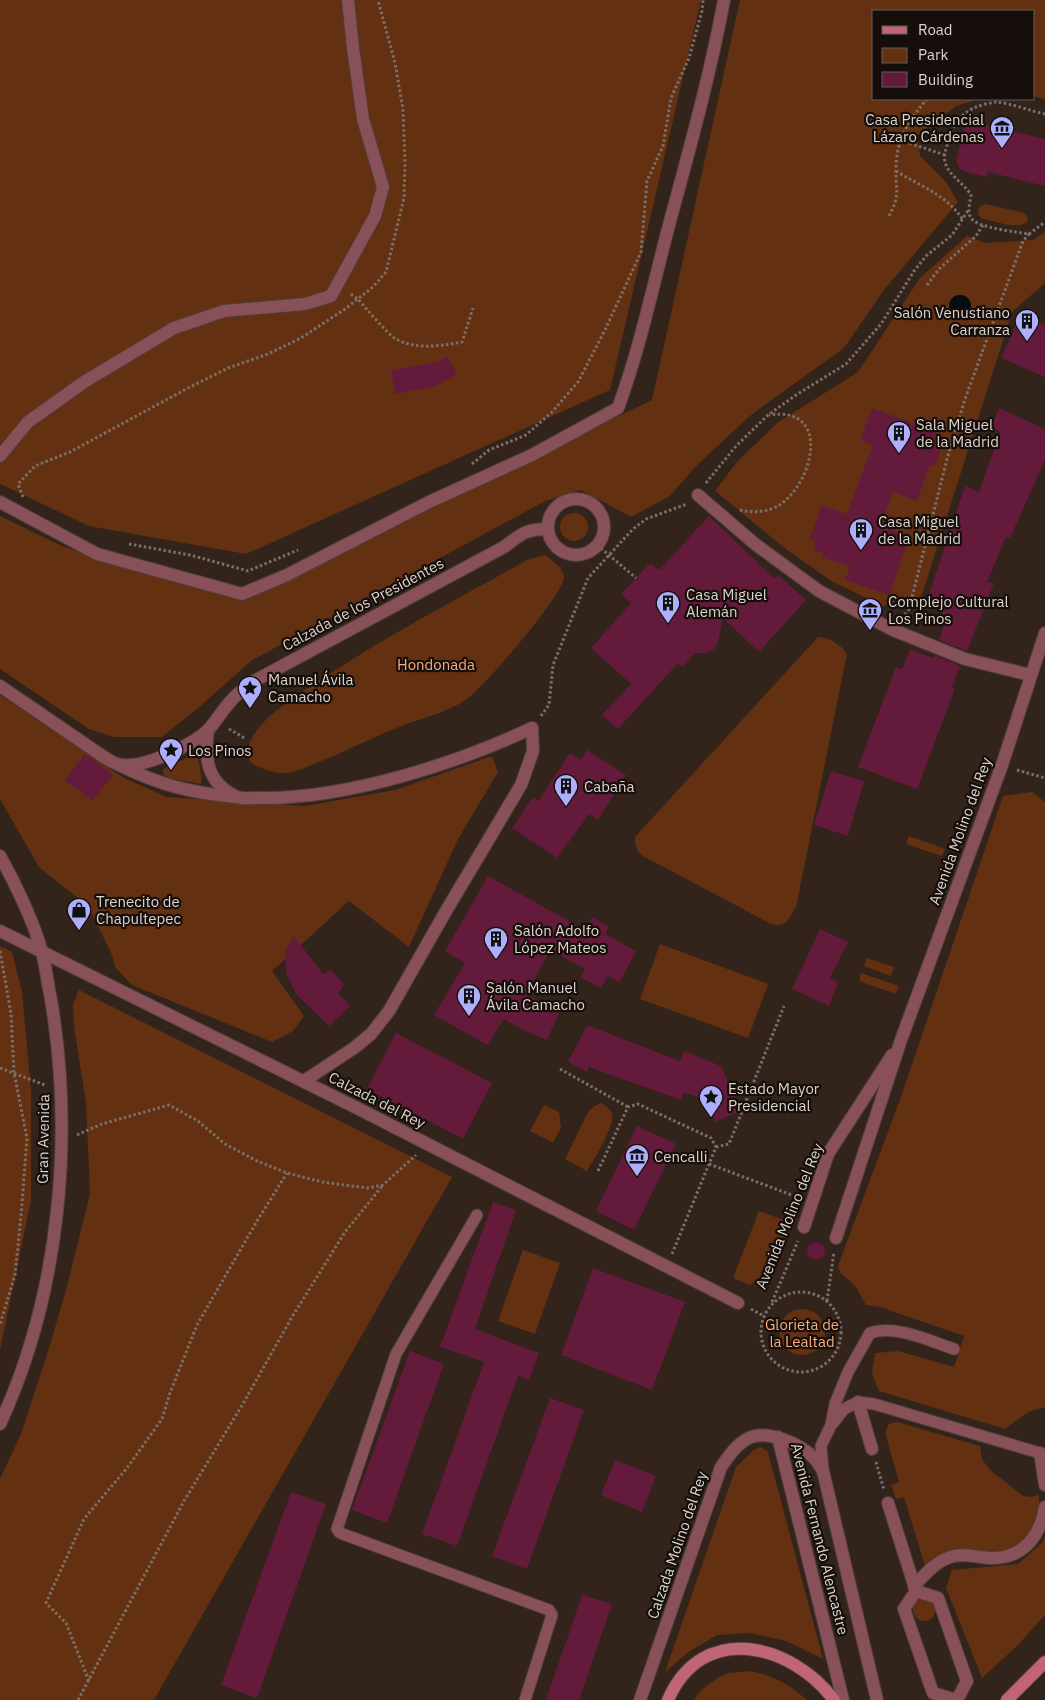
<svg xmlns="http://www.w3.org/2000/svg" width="1045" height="1700" viewBox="0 0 1045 1700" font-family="'IBM Plex Sans',sans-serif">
	<rect width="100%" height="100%" fill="#32231b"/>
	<g fill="#633111">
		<path d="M0 0H701L610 390 246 554 89 526 0 484Z"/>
		<path d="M740 0H1045V99L1034 96V11H874V99H979L956 106 917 136 920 156 946 182 958 202 884 290 844 348 751 415 696 466 670 496 631 517 581 490 545 501 251 661 197 709 162 737H114L89 729 0 669V516L64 547 239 599 652 400Z"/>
		<path d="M985 204 1022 212 1027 216 1028 221C1019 231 994 221 981 218L978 214 979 207Z"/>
		<path d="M1045 232V283L1012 312 920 601 883 606 833 582 787 550 715 491 737 462 777 423 858 372 920 278 967 236 985 243 1033 240Z"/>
		<circle cx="574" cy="527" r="14"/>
		<path d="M545 555C552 560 563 567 564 577 565 593 484 687 468 698 448 713 424 717 401 726 372 738 344 752 314 764 306 767 294 773 285 773 277 774 254 767 250 761 241 746 261 724 271 715 295 695 323 678 350 661 402 628 457 599 511 569L527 560Z"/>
		<path d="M818 637C828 637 842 645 847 654L796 907C789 919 786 928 771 924L643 856C636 850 635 846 635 837Z"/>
		<path d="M0 695 124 778 167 797 305 806 395 790 492 756 498 772 458 839 409 947 349 901 272 971 304 1016 293 1031 272 1042 132 985 115 967 112 955 88 906 39 867 0 799Z"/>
		<path d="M194 755 198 758 202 779 201 784 167 778 163 774V770L166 767Z"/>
		<path d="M1032 792 1045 802V1407L1028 1412 1005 1429 879 1391 872 1374 875 1353 898 1351 954 1367 964 1336 880 1307 866 1305 856 1287 840 1272 838 1266 902 1094 1003 796Z"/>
		<path d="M909 836 945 849 942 856 906 844Z"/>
		<path d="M660 944 768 984 748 1038 640 999Z"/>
		<path d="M0 946 12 952 22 992 31 1089V1200L0 1350Z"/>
		<path d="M867 958 894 967 891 976 864 966Z"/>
		<path d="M861 973 899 986 896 994 859 981Z"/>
		<path d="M79 990 452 1177 154 1700H0V1479L21 1434 50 1345 66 1290 90 1194 86 1103 74 1026 73 1004Z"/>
		<path d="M602 1103C606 1106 611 1109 612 1115 614 1128 594 1159 587 1171L565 1159 588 1112 594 1106Z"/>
		<path d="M544 1105 559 1112 561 1128 553 1143 530 1131Z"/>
		<path d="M759 1211 792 1223 773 1268 762 1275 750 1285 733 1278Z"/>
		<path d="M523 1250 560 1263 535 1334 498 1321Z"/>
		<circle cx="802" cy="1332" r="23"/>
		<path d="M897 1422 980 1446 982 1459 990 1470 1023 1496 1031 1497 1039 1495C1039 1502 1040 1510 1038 1518 1033 1536 1015 1551 997 1553 970 1557 947 1540 925 1566L904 1497 896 1499 891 1485 899 1482 886 1436V1430L889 1424Z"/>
		<path d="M761 1447 768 1452 823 1659 786 1641 749 1633 717 1635 690 1651 665 1672 736 1467 754 1450Z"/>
		<path d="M1045 1535V1615L1017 1646 982 1678 946 1588 952 1570 1018 1564 1043 1542Z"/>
		<circle cx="924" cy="1610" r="11"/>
		<path d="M750 1671C774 1676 788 1683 807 1700H694C700 1689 717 1677 729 1673 736 1672 743 1672 750 1671Z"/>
	</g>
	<circle fill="#020e12" cx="960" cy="306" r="11"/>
	<g fill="#641a3b">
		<path d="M978 123 1045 139V186L988 172 987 177 968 173 959 168 956 160 964 128 970 124Z"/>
		<path d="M1021 314 1045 325V377L1001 358Z"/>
		<path d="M447 356 457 374 434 387 395 394 391 370 437 362Z"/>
		<path d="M872 408 936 432 932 445 941 448 935 466 930 465 917 501 893 492 880 526 909 537 889 595 845 580 850 567 822 557 823 553 813 549 816 541 810 538 822 505 847 514 873 445 860 440Z"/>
		<path d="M999 408 1045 429V460L1010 538 1006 537 987 582 994 583 967 651 939 640 944 625 938 623 942 609 926 603 965 486 979 492 1000 432 991 427Z"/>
		<path d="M709 516 774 578 778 575 806 600 759 652 723 618 718 643 714 649 708 653H695L683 667 678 663 618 729 602 715 631 684 591 648 631 603 621 594 650 563 659 570Z"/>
		<path d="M910 649 933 658 934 655 960 666 952 688 955 689 917 789 858 767 896 667 902 669Z"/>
		<path d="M587 750 626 775 598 820 589 814 557 858 512 828 533 797 538 801 570 753 581 760Z"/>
		<path d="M85 754 113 775 92 801 65 780Z"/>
		<path d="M831 771 864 781 848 836 814 825Z"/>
		<path d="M488 876 585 930 592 917 609 927 605 934 636 951 620 982 608 976 601 988 580 977 585 969 551 950 525 995 561 1008 547 1040 519 1028 504 1019 487 1045 434 1015 465 963 445 951Z"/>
		<path d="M820 929 848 942 830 978 838 982 829 1006 792 989Z"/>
		<path d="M294 936 323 974 331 970 344 985 338 993 350 1006 329 1026 296 994 286 973 285 957 286 949Z"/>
		<path d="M587 1025 680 1061 684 1051 721 1066 741 1111 715 1122 706 1100 684 1092 681 1100 589 1067 587 1072 568 1062Z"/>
		<path d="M396 1033 492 1083 463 1139 367 1089Z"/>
		<path d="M637 1126 676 1144 634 1230 596 1211Z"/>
		<path d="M493 1202 516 1210 475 1329 539 1353 529 1380 518 1376 457 1546 422 1534 484 1362 440 1347Z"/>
		<circle cx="816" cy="1251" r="9"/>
		<path d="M593 1268 685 1302 652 1390 561 1355Z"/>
		<path d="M410 1351 444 1364 387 1523 352 1510Z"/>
		<path d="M550 1398 584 1410 527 1569 492 1556Z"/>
		<path d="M615 1460 656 1476 642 1512 601 1495Z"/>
		<path d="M291 1492 326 1504 257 1698 221 1685Z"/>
		<path d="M582 1595 612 1604 579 1700H546Z"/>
	</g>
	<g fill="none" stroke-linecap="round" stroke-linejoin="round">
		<g stroke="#4e3f38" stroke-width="13">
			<g id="service">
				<path d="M477 1215 396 1354 337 1529 340 1533 549 1610 552 1615 525 1700"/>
				<path d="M833 1423 844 1409 858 1402 874 1404 1040 1453"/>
				<path d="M823 1471 821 1446 831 1425 835 1404 848 1372 870 1333C895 1324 930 1341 954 1349"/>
			</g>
		</g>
		<g stroke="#4e3f38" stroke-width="14">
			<g id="pedestrian">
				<path d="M698 495 755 544 819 591 893 630 918 640 965 659 1030 675"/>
				<path d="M0 856C15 883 35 924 42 953 46 966 47 981 50 994 75 1135 60 1294 0 1424"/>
				<path d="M0 931 357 1108 738 1303"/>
				<path d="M304 1081 354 1048 371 1034 389 1011 446 911 521 785 533 751 532 728"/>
				<path d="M804 1227 828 1154 892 1055"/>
				<path d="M836 1238 901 1040 1002 765 1045 633"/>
				<path d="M858 1402 872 1449"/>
				<path d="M1040 1453 1045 1485"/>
				<path d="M888 1503 916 1591"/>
				<path d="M914 1586C926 1573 937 1560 954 1556 968 1553 982 1559 996 1558 1026 1556 1041 1533 1045 1507"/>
				<path d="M916 1591 904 1609 933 1693 956 1700"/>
				<path d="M916 1591 938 1598 967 1681 957 1700"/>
			</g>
		</g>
		<g stroke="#4e3f38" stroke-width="14">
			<g id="minor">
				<path d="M0 456 28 422 84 382 174 328 224 311 305 304 331 296 375 216 383 187 363 119 353 48 348 0"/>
				<circle cx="576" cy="527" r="28"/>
				<path d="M0 502 97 554 242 594 287 575 429 502 532 455 618 408C640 348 653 286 669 225 689 151 710 76 724 0"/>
				<path d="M0 686 101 755C106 758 112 763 118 764 139 771 194 745 209 729 216 721 222 711 230 702 237 693 246 687 256 680L504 547C521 534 526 529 548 529"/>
				<path d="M208 730C204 759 207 783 237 797 244 800 256 797 264 798 348 798 456 764 532 728"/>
				<path d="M119 765C160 785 191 793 236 797"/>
			</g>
		</g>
		<g stroke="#4e3f38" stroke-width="14">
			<g id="tertiary">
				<path d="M778 1437 843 1700"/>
				<path d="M640 1700 721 1467C728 1457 736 1445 747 1439 765 1428 801 1444 814 1458 818 1462 820 1467 823 1471L877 1700"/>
			</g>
		</g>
		<g stroke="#4e3f38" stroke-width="14">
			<g id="secondary">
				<path d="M668 1700C702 1621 791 1643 834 1700"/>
				<path d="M1007 1700 1045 1662"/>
			</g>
		</g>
		<g stroke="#7c6f68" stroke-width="3" stroke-dasharray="2.5 2.5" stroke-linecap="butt">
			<path d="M1045 114C1031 111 1010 103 996 102 993 102 989 104 985 104 967 109 956 118 950 136 948 143 943 154 945 162 948 175 964 183 971 195 970 202 967 212 971 218 977 228 1017 232 1029 234L1045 222"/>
			<path d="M900 140 945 155"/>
			<path d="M896 171C920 186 947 195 963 220"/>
			<path d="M889 216C901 194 895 189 896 166 897 138 910 119 927 99"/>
			<path d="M927 285 939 269 976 236 983 225"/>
			<path d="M351 294 358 299C365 307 388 335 396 339 416 350 441 346 462 342L473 308"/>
			<path d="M472 464 489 450 526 435 552 412 578 382 605 330 641 252 647 181 663 146 671 98 689 58 702 11 703 0"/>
			<path d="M706 483 736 446 768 415 796 395 846 364 881 324 914 271 926 256 952 235 969 209"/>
			<path d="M23 497 18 484 35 466 70 452 188 388 228 368 268 354 301 338 345 309 373 287 386 272 404 198 405 162 403 109 395 63 378 0"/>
			<path d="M740 510C753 513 767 512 778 506 814 484 832 405 769 415"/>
			<path d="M129 544 190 555 248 571 298 550"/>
			<path d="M597 545 636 578"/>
			<path d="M902 619 909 609 947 459 965 399 1023 241 1029 234"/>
			<path d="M541 716 549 705 553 665 588 578 633 529 646 519 687 504"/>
			<path d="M229 729 246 739"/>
			<path d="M1017 770 1045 778"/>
			<path d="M0 951 11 1014 14 1073 27 1138 21 1216 15 1275 0 1324"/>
			<path d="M0 1068 45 1085"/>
			<path d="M560 1069 628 1107"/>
			<path d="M77 1135 102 1124 169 1105 198 1121 225 1144 257 1161 287 1173 322 1182 367 1188 383 1185 416 1155"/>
			<path d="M716 1147 729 1144 784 1006"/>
			<path d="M709 1164 797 1197"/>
			<path d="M598 1171 628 1107 638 1104 711 1138 716 1147 672 1254"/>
			<circle cx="801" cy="1332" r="40"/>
			<path d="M827 1301 834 1252"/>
			<path d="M772 1302 798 1241"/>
			<path d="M751 1309 764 1316"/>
			<path d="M876 1462 884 1490"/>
			<path d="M89 1681 66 1623 46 1603 84 1519 127 1468 162 1419 170 1393 197 1325 257 1221 287 1173"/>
			<path d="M78 1700 184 1501 244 1402 292 1317 345 1232 383 1185"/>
		</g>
		<use href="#service" stroke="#885059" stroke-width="11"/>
		<use href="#pedestrian" stroke="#885059" stroke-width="12"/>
		<use href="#minor" stroke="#885059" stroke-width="12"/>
		<use href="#tertiary" stroke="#885059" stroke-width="12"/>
		<use href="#secondary" stroke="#bf6575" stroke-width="12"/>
	</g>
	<defs>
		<g id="museum-pin" transform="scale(1.25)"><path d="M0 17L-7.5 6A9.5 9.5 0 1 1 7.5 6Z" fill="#adaffb" stroke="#150e0a"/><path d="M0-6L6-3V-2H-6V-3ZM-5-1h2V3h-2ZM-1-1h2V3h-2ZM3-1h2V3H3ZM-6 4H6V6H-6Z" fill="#111"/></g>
		<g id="building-pin" transform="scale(1.25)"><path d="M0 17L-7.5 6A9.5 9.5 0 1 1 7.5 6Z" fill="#adaffb" stroke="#150e0a"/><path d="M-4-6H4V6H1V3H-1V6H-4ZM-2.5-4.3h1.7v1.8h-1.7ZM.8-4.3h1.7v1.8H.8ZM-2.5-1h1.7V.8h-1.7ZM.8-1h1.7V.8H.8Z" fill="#111"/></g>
		<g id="sight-pin" transform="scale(1.25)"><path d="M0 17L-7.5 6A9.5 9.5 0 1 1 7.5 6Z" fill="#adaffb" stroke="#150e0a"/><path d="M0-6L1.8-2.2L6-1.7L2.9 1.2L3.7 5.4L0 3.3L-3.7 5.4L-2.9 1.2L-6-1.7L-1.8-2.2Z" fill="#111"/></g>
		<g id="shop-pin" transform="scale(1.25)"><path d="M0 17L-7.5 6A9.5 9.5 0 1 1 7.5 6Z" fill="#adaffb" stroke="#150e0a"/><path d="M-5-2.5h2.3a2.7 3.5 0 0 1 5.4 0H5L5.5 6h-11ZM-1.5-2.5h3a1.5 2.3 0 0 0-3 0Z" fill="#111"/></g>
	</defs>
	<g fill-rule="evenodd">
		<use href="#museum-pin" x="1002" y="128"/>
		<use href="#building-pin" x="1027" y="321"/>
		<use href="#building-pin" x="899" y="433"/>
		<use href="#building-pin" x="861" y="530"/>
		<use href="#building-pin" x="668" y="603"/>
		<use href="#museum-pin" x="870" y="610"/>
		<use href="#sight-pin" x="250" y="688"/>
		<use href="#sight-pin" x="171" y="750"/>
		<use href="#building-pin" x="566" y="786"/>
		<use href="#shop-pin" x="79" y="910"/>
		<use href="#building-pin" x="496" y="939"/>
		<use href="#building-pin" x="469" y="996"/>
		<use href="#sight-pin" x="711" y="1097"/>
		<use href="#museum-pin" x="637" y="1156"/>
	</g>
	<g text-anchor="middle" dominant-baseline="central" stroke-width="4.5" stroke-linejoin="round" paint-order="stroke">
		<g font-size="15" fill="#ded4ce" stroke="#150e0a" text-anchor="start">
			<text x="984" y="119" text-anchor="end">Casa Presidencial<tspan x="984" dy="17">Lázaro Cárdenas</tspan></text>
			<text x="1010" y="312" text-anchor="end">Salón Venustiano<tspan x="1010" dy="17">Carranza</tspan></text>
			<text x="916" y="424">Sala Miguel<tspan x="916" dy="17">de la Madrid</tspan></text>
			<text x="878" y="521">Casa Miguel<tspan x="878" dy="17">de la Madrid</tspan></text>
			<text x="686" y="594">Casa Miguel<tspan x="686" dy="17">Alemán</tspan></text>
			<text x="888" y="601">Complejo Cultural<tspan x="888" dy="17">Los Pinos</tspan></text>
			<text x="268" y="679">Manuel Ávila<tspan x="268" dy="17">Camacho</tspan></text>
			<text x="188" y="750">Los Pinos</text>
			<text x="584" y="786">Cabaña</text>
			<text x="96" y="901">Trenecito de<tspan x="96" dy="17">Chapultepec</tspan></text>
			<text x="514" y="930">Salón Adolfo<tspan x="514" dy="17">López Mateos</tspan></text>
			<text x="486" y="987">Salón Manuel<tspan x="486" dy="17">Ávila Camacho</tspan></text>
			<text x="728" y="1088">Estado Mayor<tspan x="728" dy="17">Presidencial</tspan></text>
			<text x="654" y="1156">Cencalli</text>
		</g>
		<g font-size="15" fill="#ded4ce" stroke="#150e0a">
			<text transform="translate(363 604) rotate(-28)">Calzada de los Presidentes</text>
			<text transform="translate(960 831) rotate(-70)">Avenida Molino del Rey</text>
			<text transform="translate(377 1100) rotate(27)">Calzada del Rey</text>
			<text transform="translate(43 1139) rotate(-89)">Gran Avenida</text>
			<text transform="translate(789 1216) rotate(-68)">Avenida Molino del Rey</text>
			<text transform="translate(820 1539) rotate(76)">Avenida Fernando Alencastre</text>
			<text transform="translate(677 1545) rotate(-71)">Calzada Molino del Rey</text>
		</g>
		<g font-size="15" fill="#fdac7f" stroke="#150e0a">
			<text x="436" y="664">Hondonada</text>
			<text x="802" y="1324">Glorieta de<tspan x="802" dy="17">la Lealtad</tspan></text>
		</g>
	</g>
	<rect x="872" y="10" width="162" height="90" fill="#150e0a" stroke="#655d58"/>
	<rect x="882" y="26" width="25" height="8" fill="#bf6575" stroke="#655d58"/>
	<text x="918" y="35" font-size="15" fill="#ded4ce">Road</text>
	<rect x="882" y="48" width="25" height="15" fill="#633111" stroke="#655d58"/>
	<text x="918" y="60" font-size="15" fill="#ded4ce">Park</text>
	<rect x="882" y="72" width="25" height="15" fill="#641a3b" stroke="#655d58"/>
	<text x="918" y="85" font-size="15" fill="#ded4ce">Building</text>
</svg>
